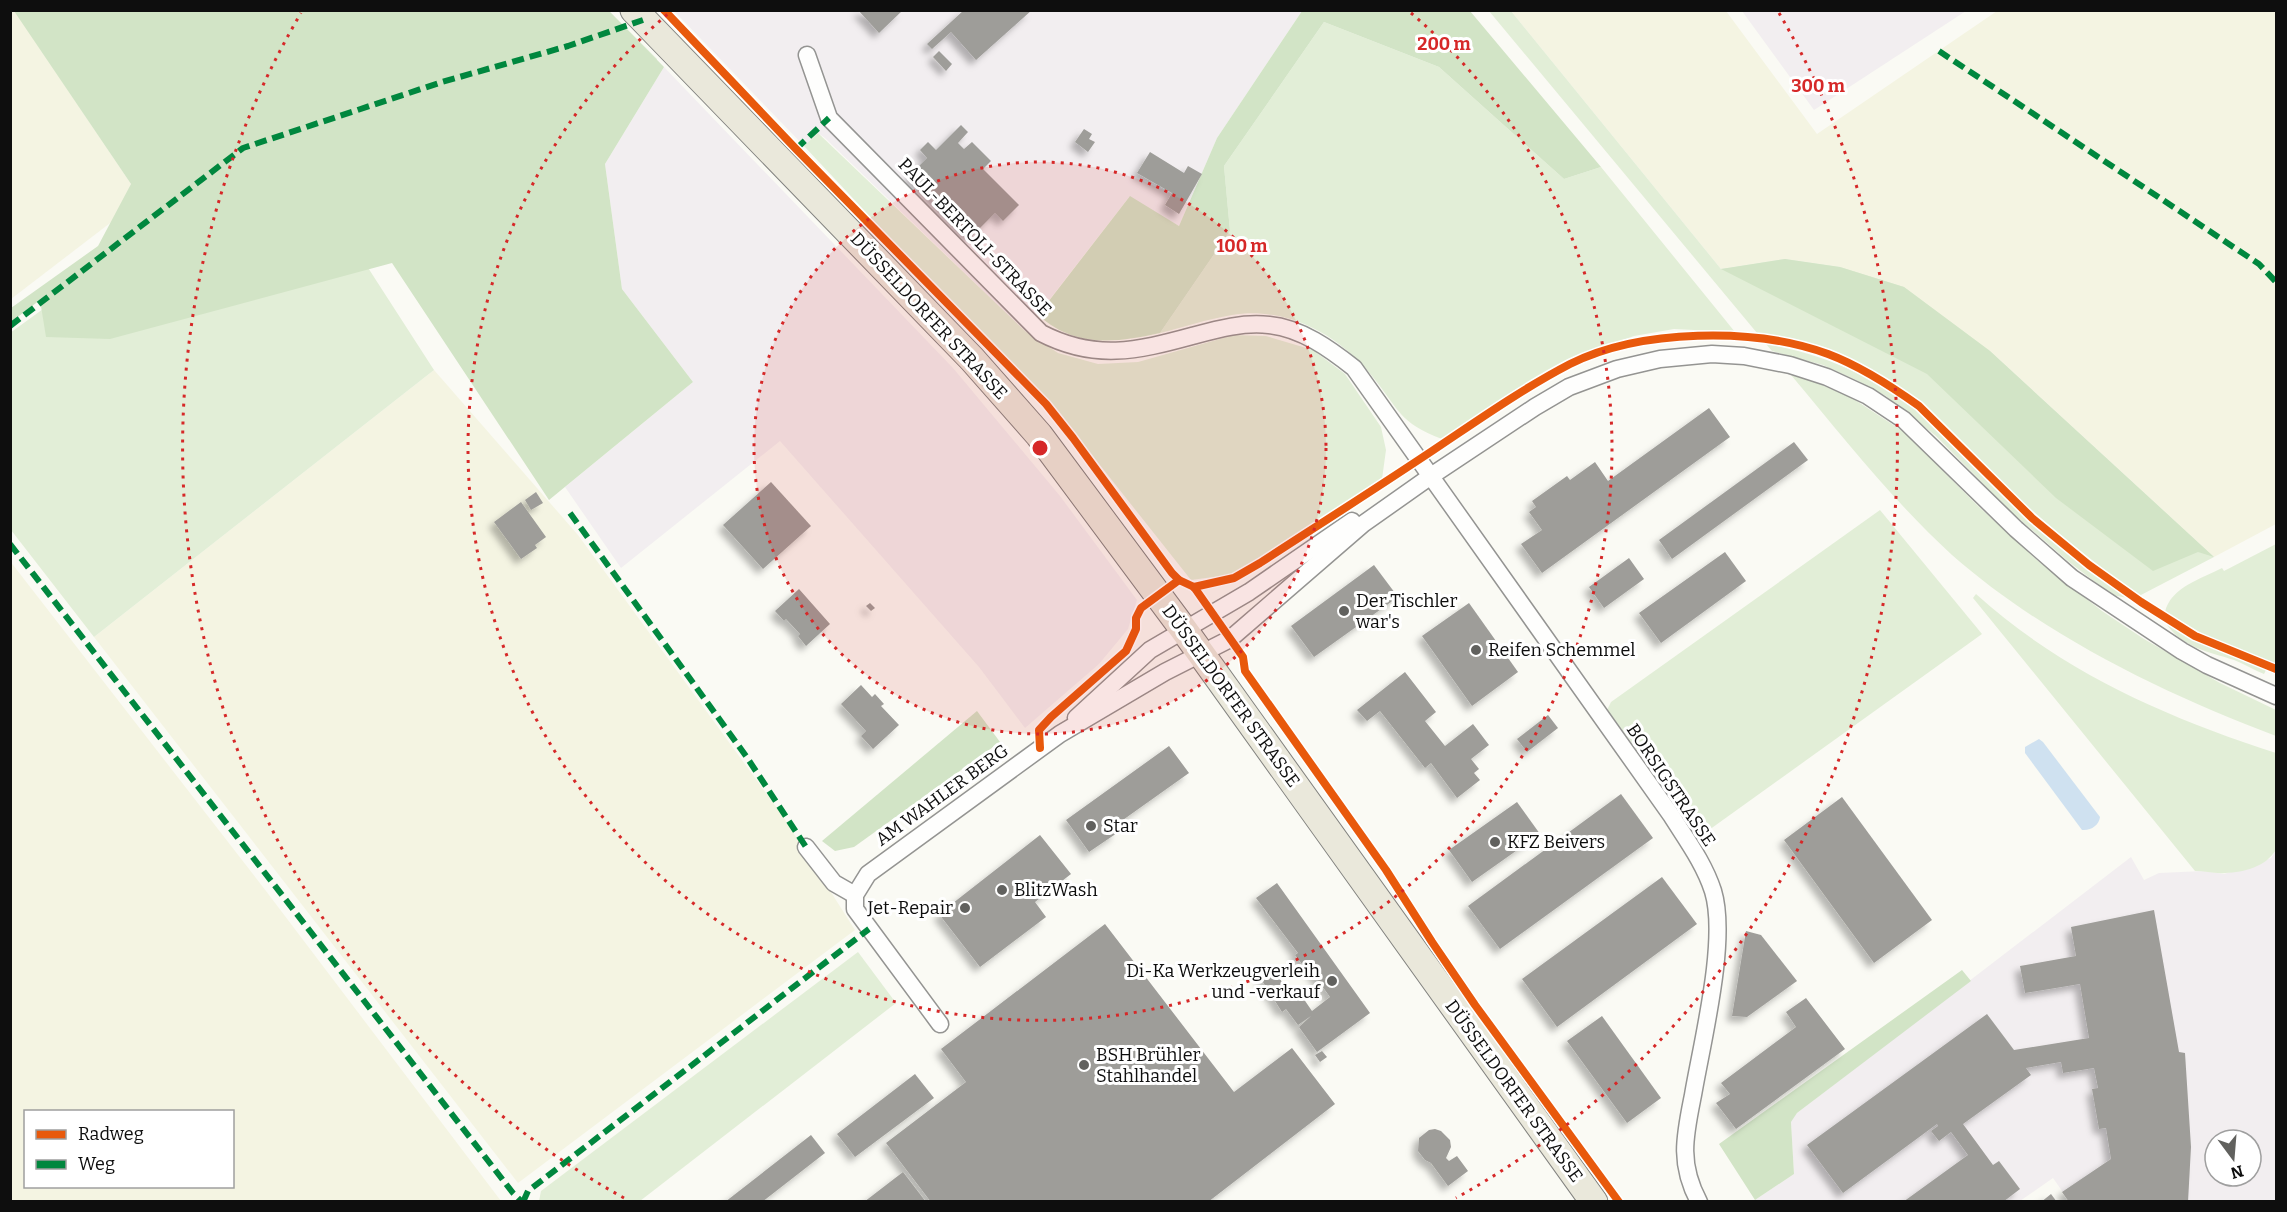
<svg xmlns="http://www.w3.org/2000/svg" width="2287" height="1212" viewBox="0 0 2287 1212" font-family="Bitter,serif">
	<defs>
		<filter id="shadow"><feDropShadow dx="-5.5" dy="5.5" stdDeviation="3" flood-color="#0004"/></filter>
	</defs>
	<rect width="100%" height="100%" fill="#fafaf4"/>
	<g fill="#f2eef0" fill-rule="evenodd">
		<path d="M674 11H1302L1217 138 1179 226 1129 197 1025 331 825 138 818 133 804 146Z"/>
		<path d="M1742 11H1966L1814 110Z"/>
		<path d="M664 67 953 368 1060 496 1137 600 1128 629 1099 664 1025 728 979 667 780 441 621 568 565 487 693 382 622 289 605 164Z"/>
		<path d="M2276 850V1201H2069L2053 1178 2020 1201 1756 1202 1755 1200 1794 1174 1791 1122 1797 1113 2131 857 2144 880 2159 873 2203 871 2224 874 2271 858ZM2215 1140H2251V1176H2215Z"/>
	</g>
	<g fill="#f4f4e2" fill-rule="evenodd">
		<path d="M14 10 131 184 114 220 11 299 10 11Z"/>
		<path d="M1511 11H1726L1817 134 1997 11H2276V524L2214 557 1990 351 1840 267 1785 259 1721 269Z"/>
		<path d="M434 370 578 535 782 815 855 930 518 1183 94 637Z"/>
		<path d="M10 561 266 891 501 1201H11ZM26 1112H232V1186H26Z"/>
	</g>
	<g fill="#e2eed7">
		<path d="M66 11H609L657 59 650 86 403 258 332 212 434 370 94 637 11 530 10 333 247 161Z"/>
		<path d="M1489 11H1511L1721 269 1785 259 1840 267 1904 287 1990 351 2214 557 2139 596C2088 558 2040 520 1995 476 1962 444 1933 407 1893 383 1862 365 1827 349 1793 340 1781 337 1768 336 1757 333Z"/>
		<path d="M1324 22 1439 67 1564 179 1601 167 1735 332 1674 329 1634 336 1575 357 1524 386 1442 439C1399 423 1399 409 1372 376 1339 335 1287 306 1232 315 1208 319 1184 327 1160 333L1230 231 1224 166Z"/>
		<path d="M818 133 1025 331 1058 353 1098 364 1138 362 1234 335 1266 336 1313 350 1345 374 1381 427 1386 450 1382 479 1236 574 1191 580 1046 397 936 287 804 146Z"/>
		<path d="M1766 344C1827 355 1883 380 1930 420 1959 445 1983 476 2010 502 2047 537 2087 568 2128 598L2112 595 2069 562 2010 511 1936 436 1886 396 1856 380 1823 365 1772 351Z"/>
		<path d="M1791 375 1815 382 1852 398 1904 432 1977 505 2037 560 2102 611 2144 639 2220 683 2276 710V736C2164 694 2043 635 1952 555 1893 501 1843 437 1791 375Z"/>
		<path d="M1880 510 1982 634 1702 835 1607 710 1611 702Z"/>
		<path d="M2276 544V665L2210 638 2165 612C2171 587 2201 579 2222 568L2224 571Z"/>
		<path d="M1976 594C2062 672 2168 718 2276 753V850C2265 867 2245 872 2225 873 2215 874 2205 871 2195 871L1973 598Z"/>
		<path d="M2165 622 2200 641 2267 668 2264 674C2254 670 2244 664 2234 660 2207 651 2182 648 2165 622Z"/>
		<path d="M858 952 896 1003 640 1201H539L541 1191Z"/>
	</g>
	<g fill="#d2e4c6">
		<path d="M14 11H609L664 67 605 164 622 289 693 382 549 500 392 263 110 339 46 337 40 300 11 322V308L98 246 131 184Z"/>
		<path d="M1302 11H1470L1601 167 1564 179 1439 67 1324 22 1224 166 1230 231 1160 333C1115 343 1075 348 1038 315L1130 196 1179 226 1217 138Z"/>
		<path d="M1785 259 1840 267 1904 287 1990 351 2214 557 2198 552 2153 571 2056 498 1927 374 1721 269Z"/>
		<path d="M977 711 1000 742 854 847 835 851 822 841Z"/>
		<path d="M1962 970 1971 981 1797 1113 1791 1122 1794 1174 1755 1200 1719 1144Z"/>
	</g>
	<path fill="#cfe1f0" d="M2039 739 2043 742 2100 817C2099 825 2091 831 2082 830L2025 753V747Z"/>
	<g fill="#9e9d99" filter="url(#shadow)">
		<path d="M858 10H903L879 33Z"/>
		<path d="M964 10H1032L976 60 951 32 932 49 927 44Z"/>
		<path d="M939 51 952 64 946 71 933 57Z"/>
		<path d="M961 125 968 132 958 143 964 149 972 142 991 161 983 169 1019 205 1003 221 995 213 970 238 909 176 927 158 920 150 928 142 936 150Z"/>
		<path d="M1084 129 1092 134 1089 139 1095 142 1088 152 1075 142Z"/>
		<path d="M1150 152 1184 173 1188 166 1202 174 1179 214 1165 205 1172 193 1137 173Z"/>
		<path d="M1709 408 1730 437 1542 573 1521 544 1542 530 1529 512 1536 507 1532 501 1567 476 1570 480 1595 462 1608 481Z"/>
		<path d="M1794 442 1808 460 1672 559 1659 540Z"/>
		<path d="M771 482 811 526 763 569 723 525Z"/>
		<path d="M536 492 543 503 531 510 525 500Z"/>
		<path d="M521 502 546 537 535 545 537 548 521 559 494 522Z"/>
		<path d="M1725 552 1746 581 1661 643 1639 613Z"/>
		<path d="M1629 558 1644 579 1604 608 1589 587Z"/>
		<path d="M1374 565 1398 597 1314 657 1291 626Z"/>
		<path d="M799 589 830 624 806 646 798 636 800 634 786 619 784 621 775 611Z"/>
		<path d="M870 603 875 608 871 611 866 606Z"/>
		<path d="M1469 603 1518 672 1472 706 1422 636Z"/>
		<path d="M1405 672 1436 712 1425 721 1445 746 1473 724 1489 745 1471 759 1479 769 1474 773 1480 780 1457 798 1431 763 1425 768 1380 711 1367 721 1357 710Z"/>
		<path d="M861 685 872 697 875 694 884 704 881 706 899 725 873 749 861 736 866 731 841 704Z"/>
		<path d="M1548 715 1558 728 1527 752 1517 739Z"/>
		<path d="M1169 746 1189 773 1113 827 1117 833 1089 852 1066 820Z"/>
		<path d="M1621 794 1653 838 1500 949 1468 906Z"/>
		<path d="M1842 797 1932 920 1874 963 1784 840Z"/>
		<path d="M1517 802 1540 834 1472 882 1449 850Z"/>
		<path d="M1040 835 1071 874 1035 902 1046 917 980 967 939 914Z"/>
		<path d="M1662 877 1697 924 1557 1027 1522 979Z"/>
		<path d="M1277 883 1370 1013 1317 1052 1299 1027 1311 1016 1298 1025 1286 1009 1282 1012 1261 979 1274 970 1288 991 1301 995 1312 1011 1330 997 1305 962 1302 964 1295 955 1298 953 1256 898Z"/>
		<path d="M2154 910 2179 1052 2185 1053 2191 1147 2188 1202H2069L2062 1192 2111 1159 2106 1128 2099 1129 2092 1089 2098 1088 2094 1068 2063 1073 2061 1062 2026 1068 2031 1075 1963 1124 1993 1165 1999 1161 2020 1189 2003 1202H1903L1968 1155 1951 1132 1939 1141 1931 1131 1938 1126 1937 1124 1843 1193 1807 1145 1987 1014 2014 1050 2089 1038 2080 984 2025 993 2020 966 2076 956 2071 927Z"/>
		<path d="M1105 924 1234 1092 1292 1048 1335 1104 1208 1202H931L886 1143 966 1082 941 1049Z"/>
		<path d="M1746 931 1761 935 1797 981 1747 1017 1732 1016Z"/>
		<path d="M1806 998 1845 1049 1736 1129 1716 1103 1730 1094 1721 1083 1796 1027 1786 1012Z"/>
		<path d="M1602 1016 1661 1098 1627 1123 1567 1041Z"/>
		<path d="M1322 1051 1327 1057 1320 1062 1315 1055Z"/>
		<path d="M915 1074 934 1098 855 1157 837 1134Z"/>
		<path d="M1435 1129 1441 1131 1450 1140 1451 1147 1446 1158 1449 1161 1457 1156 1468 1171 1448 1186 1431 1163 1425 1160 1418 1151 1419 1138 1429 1130Z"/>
		<path d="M811 1135 825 1153 762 1202H725Z"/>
		<path d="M903 1172 926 1202H864Z"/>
		<path d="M2051 1194 2057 1202H2041Z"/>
	</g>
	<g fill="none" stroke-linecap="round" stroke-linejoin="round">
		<g stroke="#949492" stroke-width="19">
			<g id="street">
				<path d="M807 55 829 118 1041 333C1095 361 1137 351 1192 336 1218 329 1243 322 1269 325 1301 328 1330 349 1354 368L1671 815C1686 839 1704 863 1713 891 1728 940 1702 1042 1693 1095 1685 1135 1678 1163 1699 1202"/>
				<path d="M1076 718 1150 650 1249 592 1352 521"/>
				<path d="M806 847 834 883 855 895"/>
				<path d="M940 1024 855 909V895L868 874 1060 734 1165 672 1230 639 1363 524 1431 476 1535 407 1569 387 1617 369 1660 359 1712 354 1744 356 1790 365 1827 377 1868 396 1904 420 2016 529 2072 578 2182 651 2207 665 2276 696"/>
			</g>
		</g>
		<g stroke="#82827f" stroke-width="29">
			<path id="primary" d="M634 10 972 359 1039 435 1184 630 1594 1202"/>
		</g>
		<use href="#street" stroke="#fefefd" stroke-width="16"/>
		<use href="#primary" stroke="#eae8db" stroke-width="27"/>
		<g stroke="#00873e" stroke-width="6" stroke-dasharray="12 6" stroke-linecap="butt">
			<path d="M1939 51 2259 264 2276 282"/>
			<path d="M796 149 829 118"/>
			<path d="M10 326 243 148 442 82 568 46 643 20"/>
			<path d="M570 513 746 756 806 847"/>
			<path d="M10 544 513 1193 522 1202"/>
			<path d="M523 1202 528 1191 869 929"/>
		</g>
		<g stroke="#fff" stroke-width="11">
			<g id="cycleway">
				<path d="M664 10 796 149 1046 404 1073 438 1172 573 1179 580 1194 587 1243 657 1245 671 1386 870 1432 942 1475 1005 1619 1202"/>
				<path d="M1194 587 1234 578 1260 563C1317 526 1375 489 1432 451 1477 421 1522 389 1570 364 1640 329 1755 327 1828 354 1860 366 1891 386 1919 406L2032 518 2089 565 2141 602 2195 636 2276 669"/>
				<path d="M1040 748 1039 730 1051 717 1126 651 1136 629V618L1141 608 1179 580"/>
			</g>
		</g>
		<use href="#cycleway" stroke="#e8590c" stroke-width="8"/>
	</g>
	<circle cx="1040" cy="448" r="286" fill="#d62828" fill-opacity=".12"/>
	<g fill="none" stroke="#d62828" stroke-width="3" stroke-dasharray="3 6">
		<circle cx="1040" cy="448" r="286"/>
		<path d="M1411 13A572 572 0 1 1 669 13"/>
		<path d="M624 1198A858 858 0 0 1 301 13M1779 13A858 858 0 0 1 1456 1198"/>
	</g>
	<g fill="#61615e" stroke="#fff" stroke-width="2">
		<circle cx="1344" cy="611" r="6"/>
		<circle cx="1476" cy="650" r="6"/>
		<circle cx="1091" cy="826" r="6"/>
		<circle cx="1495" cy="842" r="6"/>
		<circle cx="1002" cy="890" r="6"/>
		<circle cx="965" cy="908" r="6"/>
		<circle cx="1332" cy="981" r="6"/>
		<circle cx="1084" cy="1065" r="6"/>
	</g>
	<g text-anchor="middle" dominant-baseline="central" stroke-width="6" stroke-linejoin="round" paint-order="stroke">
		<g font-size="18" fill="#0e0e0e" stroke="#fff">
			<text transform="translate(975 237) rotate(46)">PAUL-BERTOLI-STRASSE</text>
			<text transform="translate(929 316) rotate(47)">DÜSSELDORFER STRASSE</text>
			<text transform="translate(1231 696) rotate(54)">DÜSSELDORFER STRASSE</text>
			<text transform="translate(1671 785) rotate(56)">BORSIGSTRASSE</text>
			<text transform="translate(942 795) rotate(-36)">AM WAHLER BERG</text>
			<text transform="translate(1514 1091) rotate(54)">DÜSSELDORFER STRASSE</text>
		</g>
		<g font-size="18" fill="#0e0e0e" stroke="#fff" text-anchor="start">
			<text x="1356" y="601">Der Tischler<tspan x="1356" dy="21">war's</tspan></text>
			<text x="1488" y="650">Reifen Schemmel</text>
			<text x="1103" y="826">Star</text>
			<text x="1507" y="842">KFZ Beivers</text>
			<text x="1014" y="890">BlitzWash</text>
			<text x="953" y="908" text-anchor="end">Jet-Repair</text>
			<text x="1320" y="971" text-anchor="end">Di-Ka Werkzeugverleih<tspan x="1320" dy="21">und -verkauf</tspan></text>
			<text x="1096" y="1055">BSH Brühler<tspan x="1096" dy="21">Stahlhandel</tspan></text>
		</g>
	</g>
	<circle cx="1040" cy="448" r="9" fill="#d62828" stroke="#fff" stroke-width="3"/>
	<g font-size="18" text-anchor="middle" font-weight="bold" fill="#d62828" stroke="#fff" stroke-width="6" stroke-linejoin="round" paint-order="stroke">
		<text x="1444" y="50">200 m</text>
		<text x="1818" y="92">300 m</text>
		<text x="1242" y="252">100 m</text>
	</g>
	<rect width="2287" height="1212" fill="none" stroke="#0e0e0e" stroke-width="24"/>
	<rect x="24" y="1110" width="210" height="78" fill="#ffffff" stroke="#9f9f9f" stroke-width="1.5"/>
	<rect x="36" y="1130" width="30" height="9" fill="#e8590c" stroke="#9f9f9f" stroke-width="1.5"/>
	<text x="78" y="1140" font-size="18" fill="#0e0e0e">Radweg</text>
	<rect x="36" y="1160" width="30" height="9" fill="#00873e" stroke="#9f9f9f" stroke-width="1.5"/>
	<text x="78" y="1170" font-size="18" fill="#0e0e0e">Weg</text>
	<g transform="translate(2233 1158) rotate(164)"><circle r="28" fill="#ffffff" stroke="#9f9f9f" stroke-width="1.5"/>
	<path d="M0-4.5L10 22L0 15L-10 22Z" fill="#61615e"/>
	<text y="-9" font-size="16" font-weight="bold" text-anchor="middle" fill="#0e0e0e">N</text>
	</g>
</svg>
